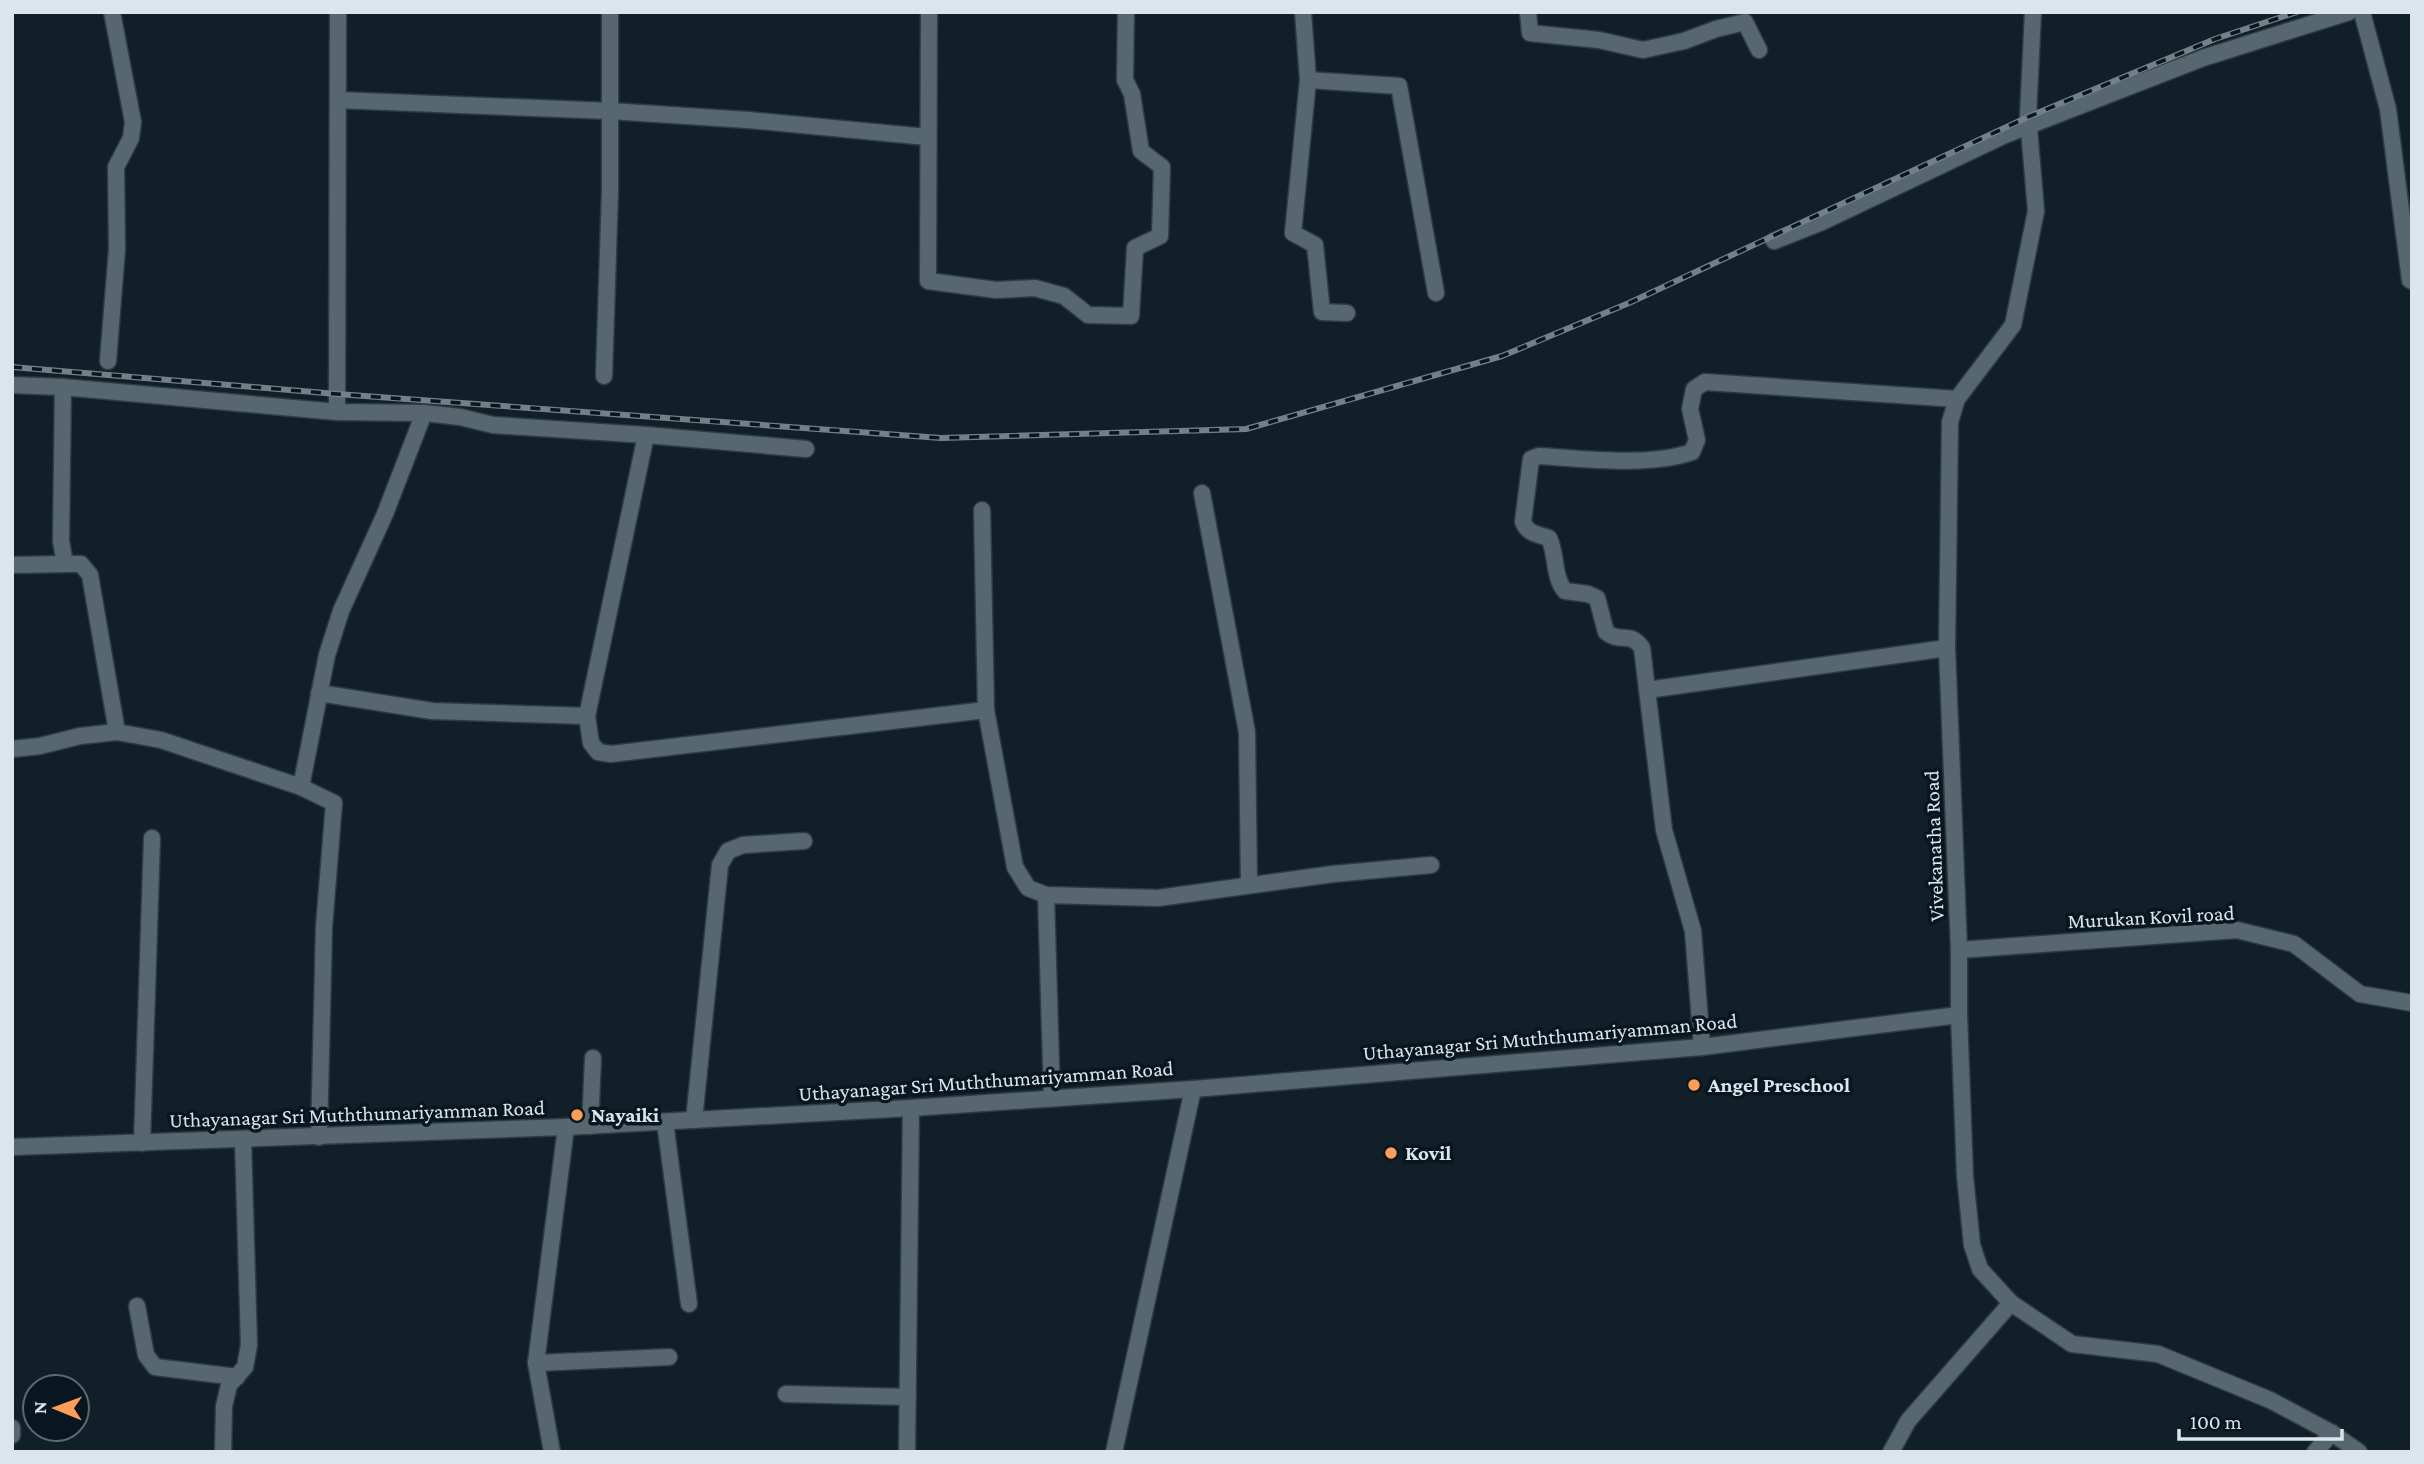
<svg xmlns="http://www.w3.org/2000/svg" width="2424" height="1464" viewBox="0 0 2424 1464" font-family="'Crimson Pro',serif">
	<rect width="100%" height="100%" fill="#112028"/>
	<g fill="none" stroke-linecap="round" stroke-linejoin="round">
		<g stroke="#313a41" stroke-width="19">
			<g id="minor">
				<path d="M929 12 928 281 996 290 1035 288 1064 296 1088 315 1131 316 1135 248 1160 236 1162 167 1141 151 1132 94 1125 80 1126 12"/>
				<path d="M1303 12 1308 80 1293 233 1315 245 1322 312 1347 313"/>
				<path d="M1528 12 1530 33 1599 40 1643 50 1684 41 1716 29 1745 22 1759 50"/>
				<path d="M2033 12 2028 117 2036 211 2013 325 1957 399 1950 422 1947 648 1959 950V1015L1965 1176 1972 1245 1980 1269 2011 1303 2072 1344 2158 1354 2270 1400 2332 1433 2359 1452"/>
				<path d="M2362 12 2388 109 2410 280 2412 281"/>
				<path d="M1308 80 1399 86 1436 293"/>
				<path d="M338 100 610 111 748 120 927 137"/>
				<path d="M1774 241 1822 222 2005 135 2203 58 2349 12"/>
				<path d="M108 361 117 249 116 167 131 138 133 122 112 12"/>
				<path d="M604 376 610 191V12"/>
				<path d="M12 385 63 387 337 412 424 413 460 417 493 425 646 435 806 449"/>
				<path d="M63 387 61 541 65 564H81L90 575 117 732"/>
				<path d="M337 412 338 12"/>
				<path d="M646 435 587 716 591 743 598 752 611 754 986 710"/>
				<path d="M1202 493 1247 732 1249 885"/>
				<path d="M982 510 986 710 1015 867 1028 888 1046 895 1158 898 1333 874 1431 865"/>
				<path d="M12 565 65 564"/>
				<path d="M1647 690 1947 648"/>
				<path d="M319 693 432 711 587 716"/>
				<path d="M12 749 40 746 80 736 117 732 161 740 301 787"/>
				<path d="M1046 895 1052 1098"/>
				<path d="M1959 950 2237 930 2294 944 2360 994 2412 1003"/>
				<path d="M1702 1047 1693 931 1664 830 1642 648C1630 630 1620 644 1606 632L1597 598 1588 594 1565 591C1553 577 1557 555 1549 538 1537 534 1528 534 1523 522L1531 459 1539 456C1585 459 1648 467 1692 452L1697 440 1690 409 1694 389 1705 382 1957 399"/>
				<path d="M694 1120 720 865 728 851 743 845 804 841"/>
				<path d="M665 1122 689 1304"/>
				<path d="M590 1126 593 1058"/>
				<path d="M319 1137 324 927 334 803 301 787 327 655 341 611 385 514 424 413"/>
				<path d="M142 1143 152 838"/>
				<path d="M12 1147 566 1127 911 1108 1193 1089 1702 1047 1959 1015"/>
				<path d="M137 1306 146 1355 155 1367 237 1377"/>
				<path d="M536 1363 669 1357"/>
				<path d="M786 1394 908 1397"/>
				<path d="M12 1428V1435"/>
				<path d="M223 1452 224 1406 229 1385 245 1367 249 1345 243 1140"/>
				<path d="M552 1452 536 1363 566 1127"/>
				<path d="M907 1452 911 1108"/>
				<path d="M1114 1452 1193 1089"/>
				<path d="M1891 1452 1908 1421 2011 1303"/>
				<path d="M2315 1452 2332 1433"/>
			</g>
		</g>
		<use href="#minor" stroke="#566770" stroke-width="16"/>
		<g stroke="#748087" stroke-width="6">
			<path id="rail" d="M12 367 337 394 941 438 1246 429 1502 356 1629 303 2028 117 2215 39 2297 12"/>
		</g>
		<use href="#rail" stroke="#08171f" stroke-width="3.5" stroke-dasharray="10" stroke-linecap="butt"/>
	</g>
	<g fill="#fe9c58" stroke="#08171f" stroke-width="2.5">
		<circle cx="1694" cy="1085" r="7"/>
		<circle cx="577" cy="1115" r="7"/>
		<circle cx="1391" cy="1153" r="7"/>
	</g>
	<g text-anchor="middle" dominant-baseline="central" stroke-width="7" stroke-linejoin="round" paint-order="stroke">
		<g font-size="21" fill="#dce5eb" stroke="#08171f">
			<text transform="translate(1934 846) rotate(-92)">Vivekanatha Road</text>
			<text transform="translate(2151 917) rotate(-3)">Murukan Kovil road</text>
			<text transform="translate(1550 1037) rotate(-5)">Uthayanagar Sri Muththumariyamman Road</text>
			<text transform="translate(986 1081) rotate(-4)">Uthayanagar Sri Muththumariyamman Road</text>
			<text transform="translate(357 1114) rotate(-2)">Uthayanagar Sri Muththumariyamman Road</text>
		</g>
		<g font-size="21" font-weight="bold" fill="#dce5eb" stroke="#08171f" text-anchor="start">
			<text x="1708" y="1085">Angel Preschool</text>
			<text x="591" y="1115">Nayaiki</text>
			<text x="1405" y="1153">Kovil</text>
		</g>
	</g>
	<rect width="2424" height="1464" fill="none" stroke="#dce5eb" stroke-width="28"/>
	<g transform="translate(56 1408) rotate(271)"><circle r="33" fill="#08171f" stroke="#5d6971" stroke-width="2"/>
	<path d="M0-5L12 26L0 18L-12 26Z" fill="#fe9c58"/>
	<text y="-10" font-size="19" font-weight="bold" text-anchor="middle" fill="#dce5eb">N</text>
	</g>
	<path d="M2179 1429v10h163v-10" fill="none" stroke="#dce5eb" stroke-width="3.5"/>
	<text x="2190" y="1429" font-size="21" fill="#dce5eb" stroke="#08171f" stroke-width="5" paint-order="stroke">100 m</text>
</svg>
